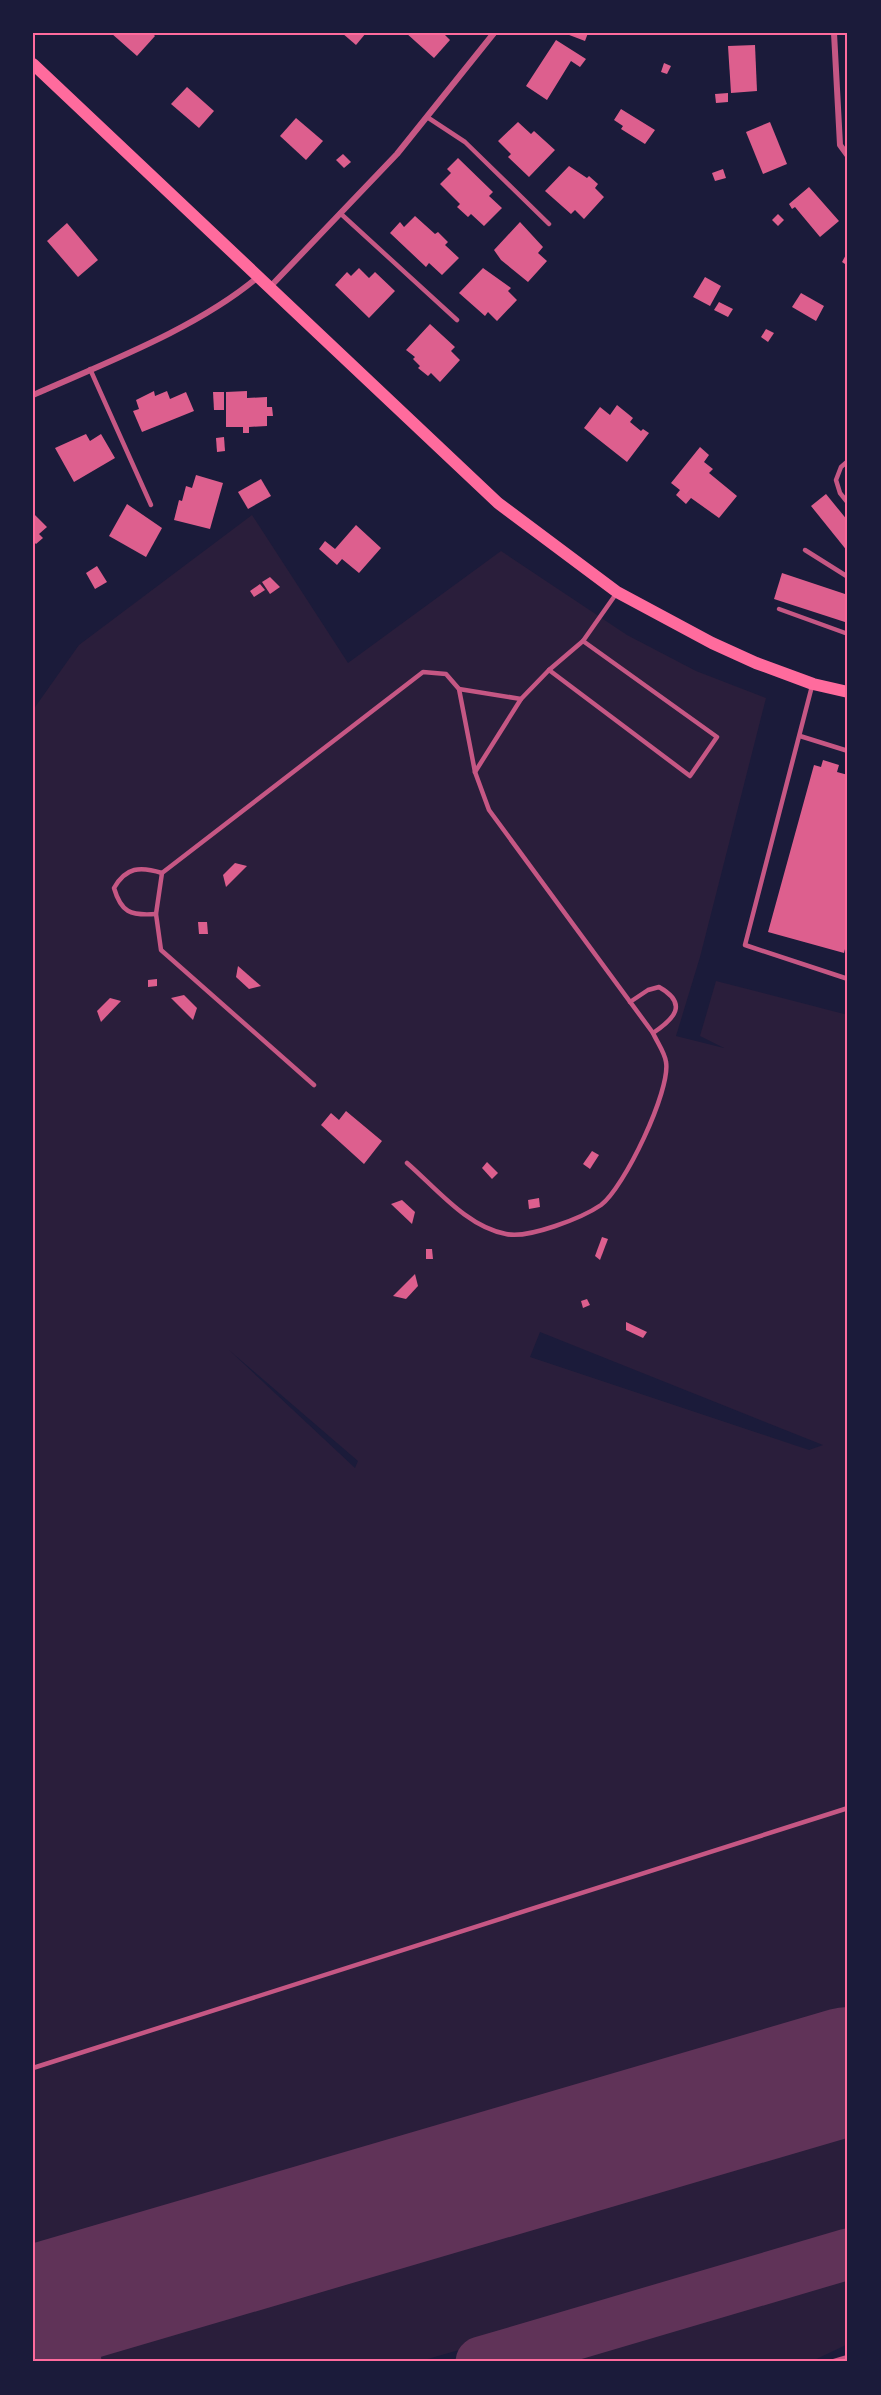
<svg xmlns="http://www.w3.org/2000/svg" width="881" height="2395" viewBox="0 0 881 2395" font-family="Figtree,sans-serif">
	<rect width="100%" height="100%" fill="#1b1b3a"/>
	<g fill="#2a1e3b" fill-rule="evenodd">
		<path d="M252 515 348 663 501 551 627 635 696 671 766 698 700 957 676 1036 724 1048 700 1036 716 981 848 1015V2031L33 2268V710L79 645ZM540 1332 823 1445 809 1450 530 1357ZM229 1350 358 1461 355 1468Z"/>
		<path d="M848 2116V2239L417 2362H94L100 2346 119 2329Z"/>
		<path d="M848 2272V2344L810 2362H538Z"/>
	</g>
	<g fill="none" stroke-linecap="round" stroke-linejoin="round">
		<g stroke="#603358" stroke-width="51">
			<path d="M65 2301 76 2362"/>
			<path d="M481 2362 848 2254"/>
		</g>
		<path stroke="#603358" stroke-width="128" d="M33 2310 848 2071"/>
	</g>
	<g fill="#dd5f8e">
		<path d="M111 33H152L155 36 137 56Z"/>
		<path d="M342 33H366L356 45Z"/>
		<path d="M406 33H443L450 40 434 58Z"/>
		<path d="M564 33H588L585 41Z"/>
		<path d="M556 40 586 59 580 67 571 61 547 100 526 86Z"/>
		<path d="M755 45 757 91 731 93 728 46Z"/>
		<path d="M664 63 671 66 667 74 661 72Z"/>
		<path d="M187 87 214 111 199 128 171 104Z"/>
		<path d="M728 93V102L716 103 715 94Z"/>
		<path d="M621 109 655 130 645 144 621 129 623 126 614 120Z"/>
		<path d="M296 118 323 141 306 160 280 136Z"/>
		<path d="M518 122 531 134 534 131 555 150 529 177 508 157 511 154 498 141Z"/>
		<path d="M770 122 787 164 763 174 746 132Z"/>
		<path d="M343 154 351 162 344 168 336 160Z"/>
		<path d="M458 158 493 192 489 196 502 208 484 226 471 214 468 217 457 207 460 204 440 184 451 173 447 169Z"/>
		<path d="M569 166 587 178 589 176 598 184 595 188 604 197 584 219 575 210 571 214 545 191Z"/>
		<path d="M723 169 726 178 715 181 712 173Z"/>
		<path d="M809 187 839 221 820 237 795 207 792 209 789 204Z"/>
		<path d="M778 214 784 220 778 226 772 220Z"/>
		<path d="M415 216 435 234 438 232 448 242 445 245 459 258 442 275 429 263 426 267 390 233 400 222 404 227Z"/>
		<path d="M520 222 543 247 538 253 547 261 528 282 501 260 494 250Z"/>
		<path d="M67 223 98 260 78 277 47 241Z"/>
		<path d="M848 251V266L842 262Z"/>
		<path d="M359 268 369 278 375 272 395 291 369 318 335 285 347 272 351 276Z"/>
		<path d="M483 268 511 288 508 291 517 300 497 321 488 312 485 316 459 293Z"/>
		<path d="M705 277 721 286 710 306 693 297Z"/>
		<path d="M801 293 824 306 816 321 792 307Z"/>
		<path d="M719 302 733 309 728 317 714 310Z"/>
		<path d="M430 324 455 347 451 351 460 360 440 382 431 373 428 376 418 368 420 366 413 359 415 357 406 350Z"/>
		<path d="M766 329 774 333 768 342 761 337Z"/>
		<path d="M154 391 155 396 167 391 170 399 186 392 194 411 142 432 133 411 139 409 136 400Z"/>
		<path d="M247 391V398L267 397V407H272L273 416H267V426L249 427V433H243V427H226V392Z"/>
		<path d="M213 392H224V410H214Z"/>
		<path d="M617 405 633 418 630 422 641 431 643 429 649 433 627 462 584 428 600 407 610 415Z"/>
		<path d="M86 434 90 441 101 434 115 458 74 482 55 448Z"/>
		<path d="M224 437 225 451 217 452 216 438Z"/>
		<path d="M700 447 709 455 704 462 713 469 709 473 737 496 719 518 691 498 686 504 676 495 680 490 671 483Z"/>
		<path d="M196 475 223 483 210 529 174 520 179 500 182 501 186 486 192 488Z"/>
		<path d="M261 479 271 496 248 509 238 492Z"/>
		<path d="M826 494 848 521V552L811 506Z"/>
		<path d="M127 504 162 528 146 557 109 536Z"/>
		<path d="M33 513 47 527 39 534 43 538 36 544 33 541Z"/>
		<path d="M356 525 381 548 359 573 342 559 337 565 319 549 325 541 335 549Z"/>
		<path d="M97 566 107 582 95 589 86 573Z"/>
		<path d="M782 573 848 595V623L774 599Z"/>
		<path d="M270 577 280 587 270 594 262 582Z"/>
		<path d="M260 584 265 590 254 597 250 591Z"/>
		<path d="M823 760 839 765 837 772 848 775V937L844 953 768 932 814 765 821 767Z"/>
		<path d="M235 863 247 866 226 887 223 875Z"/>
		<path d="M198 922H207L208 934H199Z"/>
		<path d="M238 966 261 986 249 989 236 977Z"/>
		<path d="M157 979V986L148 987V980Z"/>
		<path d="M184 995 197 1008 193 1020 171 998Z"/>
		<path d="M110 998 121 1001 101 1022 97 1011Z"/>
		<path d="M346 1111 382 1141 364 1164 321 1125 331 1113 339 1120Z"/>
		<path d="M592 1151 599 1155 590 1169 583 1164Z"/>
		<path d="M487 1162 498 1173 492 1179 482 1168Z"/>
		<path d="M539 1198 540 1207 529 1209 528 1200Z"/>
		<path d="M402 1200 415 1212 412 1224 391 1204Z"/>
		<path d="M602 1237 608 1239 600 1260 595 1256Z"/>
		<path d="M426 1249H432L433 1259H426Z"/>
		<path d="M415 1274 418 1286 406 1299 393 1296Z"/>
		<path d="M587 1299 590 1305 583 1308 581 1301Z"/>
		<path d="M626 1322 647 1332 643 1338 626 1330Z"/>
	</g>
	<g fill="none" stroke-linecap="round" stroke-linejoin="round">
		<g stroke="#c65784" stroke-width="4.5">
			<path d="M427 117 465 142 549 224"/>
			<path d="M340 213 457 320"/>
			<path d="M90 369 151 505"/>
			<path d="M848 461 841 467 836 480 840 493 848 503"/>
			<path d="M805 550 848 577"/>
			<path d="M779 609 848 634"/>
			<path d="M549 670 690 776 717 737 583 641"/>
			<path d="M812 686 745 945 848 979"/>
			<path d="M459 689 521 699"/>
			<path d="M800 736 848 751"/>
			<path d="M475 772 521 699 549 670 583 641 616 594"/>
			<path d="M156 914C130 916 121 912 114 888 126 867 140 866 162 873"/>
			<path d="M630 1002 648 990 659 987C689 1004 674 1019 653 1033"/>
			<path d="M314 1085 161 950 156 914 162 873 423 672 446 674 459 689 475 772 489 810 653 1033C657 1042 665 1053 666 1062 671 1090 624 1188 601 1205 582 1218 528 1239 506 1234 467 1227 436 1188 407 1163"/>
			<path d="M33 2068 848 1808"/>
			<path d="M831 2362 848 2357"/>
		</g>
		<g stroke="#c65784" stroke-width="6">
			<path d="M834 33 840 145 848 156"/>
			<path d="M269 288 397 154 494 33"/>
			<path d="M33 395C105 363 198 328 258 277"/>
		</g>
		<path stroke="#ff6b9d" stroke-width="12" d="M33 64 498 503 617 592 712 643 756 663 813 684 848 692"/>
	</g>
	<rect width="881" height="2395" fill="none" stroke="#1b1b3a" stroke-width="69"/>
	<rect x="34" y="34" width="812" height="2326" fill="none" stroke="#ff6b9d" stroke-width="2"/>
</svg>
